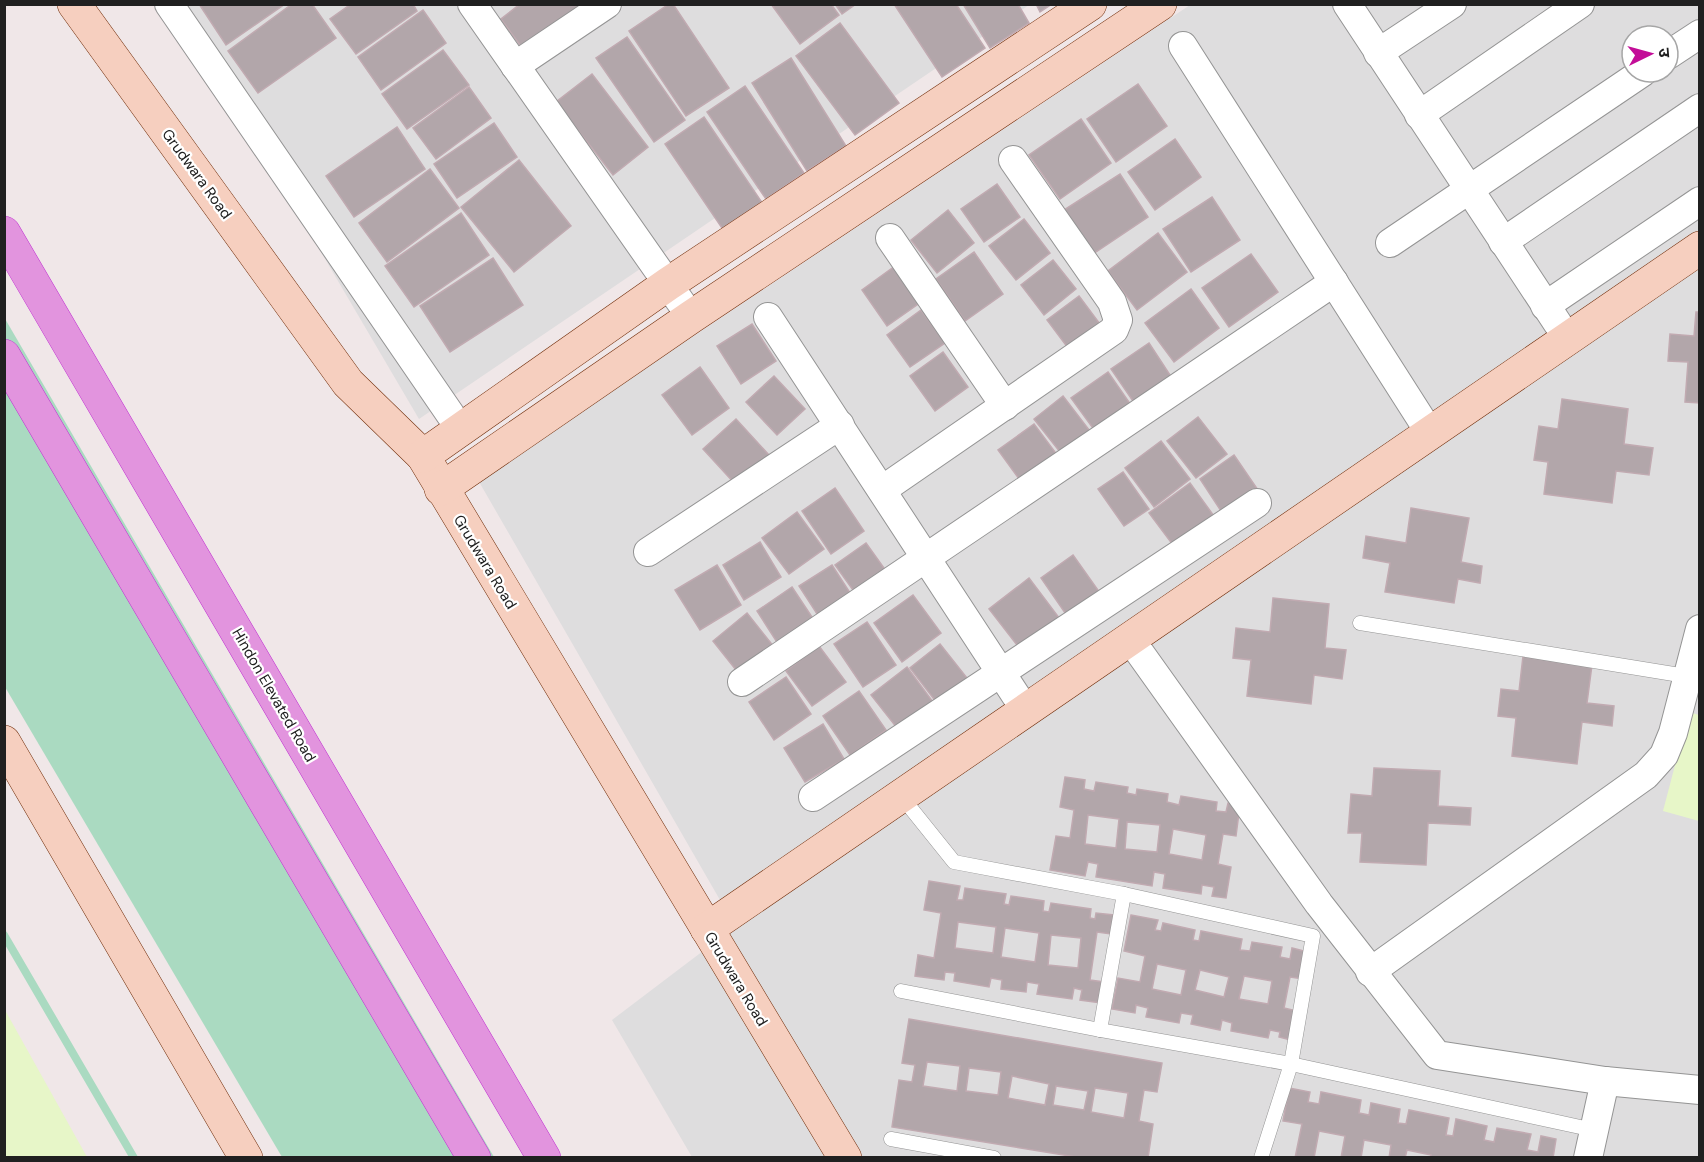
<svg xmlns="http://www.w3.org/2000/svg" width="1704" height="1162" viewBox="0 0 1704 1162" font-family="'DM Sans','Noto Sans Devanagari',sans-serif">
	<rect width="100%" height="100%" fill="#f0e7e8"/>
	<g fill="#deddde" fill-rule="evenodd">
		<path d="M176 5H1029L419 419Z"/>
		<path d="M1190 5H1699V1157H692L612 1020 1253 534 720 900 478 480ZM1632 36H1668V72H1632Z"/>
	</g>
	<g fill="#e7f6c8">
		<path d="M1689 712 1699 715V821L1663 811Z"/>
		<path d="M5 1010 87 1157H5Z"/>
	</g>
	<path fill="#aadac1" d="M4 317 494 1157H282L5 687Z"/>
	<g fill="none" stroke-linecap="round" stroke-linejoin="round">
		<path stroke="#aadac1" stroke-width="8" d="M4 935 134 1158"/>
	</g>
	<g fill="#b2a6aa" stroke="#c1aab1" stroke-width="1.5" fill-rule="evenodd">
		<path d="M199 4H285L226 45Z"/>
		<path d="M292 4H312L336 38 258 93 228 51Z"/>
		<path d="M351 4H413L417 11 356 54 330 19Z"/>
		<path d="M520 4H597L528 56 501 19Z"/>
		<path d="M669 4H673L729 88 686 116 629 31Z"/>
		<path d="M771 4H831L839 15 800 44Z"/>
		<path d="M835 4H856L842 14Z"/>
		<path d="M894 4H956L985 48 942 77Z"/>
		<path d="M963 4H1018L1029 23 990 48Z"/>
		<path d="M1036 4H1052L1040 12Z"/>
		<path d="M423 10 446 43 381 90 358 57Z"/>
		<path d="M840 23 899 103 855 135 796 56Z"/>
		<path d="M627 37 685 120 654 142 596 58Z"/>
		<path d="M443 50 469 85 407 129 382 94Z"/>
		<path d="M791 58 846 146 807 171 752 83Z"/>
		<path d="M592 74 648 147 613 175 556 102Z"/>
		<path d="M1138 84 1167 126 1116 162 1087 119Z"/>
		<path d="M745 86 804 173 766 199 707 112Z"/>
		<path d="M469 87 491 118 436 159 413 128Z"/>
		<path d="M704 117 763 204 724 231 665 144Z"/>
		<path d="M1081 119 1111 163 1060 199 1029 155Z"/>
		<path d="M494 123 517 157 457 198 434 164Z"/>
		<path d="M397 127 425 169 354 217 326 176Z"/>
		<path d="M1175 139 1201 177 1155 210 1128 172Z"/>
		<path d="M519 160 571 226 514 272 461 207Z"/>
		<path d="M430 169 459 208 387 262 359 223Z"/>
		<path d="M1120 174 1148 217 1093 254 1064 210Z"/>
		<path d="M997 184 1020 217 984 242 961 209Z"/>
		<path d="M1212 197 1240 240 1191 272 1163 229Z"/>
		<path d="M948 210 974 243 937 273 911 240Z"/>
		<path d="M461 213 489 255 414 307 385 266Z"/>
		<path d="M1024 219 1050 253 1016 280 989 246Z"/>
		<path d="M1158 233 1187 272 1137 310 1108 271Z"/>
		<path d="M974 252 1003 294 965 321 936 279Z"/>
		<path d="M1251 254 1278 292 1229 327 1202 288Z"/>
		<path d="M493 258 523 305 450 352 420 306Z"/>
		<path d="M1053 260 1076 289 1044 315 1021 285Z"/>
		<path d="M895 266 921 302 887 326 862 290Z"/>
		<path d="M1191 289 1219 328 1174 362 1145 323Z"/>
		<path d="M1079 296 1103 328 1071 352 1047 320Z"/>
		<path d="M921 310 945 343 910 367 887 335Z"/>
		<path d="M1696 312H1700V403L1685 402 1688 362 1668 361 1670 334 1694 336Z"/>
		<path d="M752 324 776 361 741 384 717 346Z"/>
		<path d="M1149 343 1172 378 1135 404 1111 369Z"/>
		<path d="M943 352 968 387 935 411 910 376Z"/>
		<path d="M700 367 729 408 692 435 662 395Z"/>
		<path d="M1108 372 1131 405 1095 431 1071 398Z"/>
		<path d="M774 376 805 409 777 435 746 402Z"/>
		<path d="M1063 396 1093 435 1064 457 1034 419Z"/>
		<path d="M1562 399 1628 409 1624 444 1653 448 1649 475 1616 471 1612 503 1544 494 1548 462 1534 460 1539 426 1558 429Z"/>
		<path d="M1198 417 1227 454 1196 478 1167 441Z"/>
		<path d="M736 419 769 455 736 485 703 449Z"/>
		<path d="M1034 424 1061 460 1025 487 998 450Z"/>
		<path d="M1161 441 1190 479 1154 507 1125 468Z"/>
		<path d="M1234 455 1258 490 1223 514 1200 479Z"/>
		<path d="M1123 472 1149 509 1124 526 1098 489Z"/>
		<path d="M1190 483 1219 523 1179 553 1149 513Z"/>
		<path d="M835 488 864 531 831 554 802 511Z"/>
		<path d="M1411 508 1469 518 1461 562 1482 566 1480 583 1458 579 1454 603 1385 592 1390 563 1363 558 1366 536 1406 543Z"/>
		<path d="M797 512 824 549 789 574 762 538Z"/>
		<path d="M760 542 781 577 744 600 723 565Z"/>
		<path d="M866 543 889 575 858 597 835 565Z"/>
		<path d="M1073 555 1105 600 1072 623 1041 578Z"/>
		<path d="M717 565 741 605 700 630 675 590Z"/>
		<path d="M832 565 854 599 821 620 799 586Z"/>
		<path d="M1029 578 1063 623 1024 654 989 609Z"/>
		<path d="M792 587 818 626 782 650 757 611Z"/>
		<path d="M913 595 941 633 902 662 874 623Z"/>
		<path d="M1273 598 1329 604 1325 648 1346 650 1342 679 1314 675 1311 704 1247 696 1251 660 1233 658 1236 628 1270 632Z"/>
		<path d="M747 613 774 647 740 675 713 641Z"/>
		<path d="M867 622 896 665 863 687 834 644Z"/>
		<path d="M940 644 971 683 940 707 910 668Z"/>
		<path d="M819 646 846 682 812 706 786 671Z"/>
		<path d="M1523 656 1592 665 1587 703 1614 706 1612 726 1582 722 1577 764 1512 756 1516 718 1498 716 1501 689 1519 691Z"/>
		<path d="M907 667 936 706 901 733 871 695Z"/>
		<path d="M786 677 811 714 774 740 749 702Z"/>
		<path d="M859 691 886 730 850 755 823 716Z"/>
		<path d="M823 724 844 759 805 782 784 748Z"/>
		<path d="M1374 768 1440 771 1438 806 1471 808 1470 825 1428 823 1426 865 1360 862 1362 833H1348L1351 794 1372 796Z"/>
		<path d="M1065 777 1085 780 1084 789 1094 791 1096 782 1128 787 1127 793 1136 795 1137 789 1168 794 1167 802 1179 805 1181 796 1217 802 1216 811 1226 812 1228 803 1240 805 1236 836 1223 834 1218 864 1231 867 1226 898 1212 896 1214 887 1202 885 1201 894 1163 888 1165 874 1154 872 1152 886 1096 877 1098 864 1088 862 1085 876 1050 870 1056 836 1070 838 1074 810 1060 807ZM1088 815 1119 819 1116 848 1085 844ZM1127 822 1160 825 1157 852 1125 849ZM1173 829 1206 835 1202 860 1169 854Z"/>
		<path d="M929 881 960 886 957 900H963L965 888 1006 894 1004 904 1009 905 1011 896 1044 901 1043 911 1049 912 1051 903 1091 909 1090 918 1095 919 1096 913 1114 915 1111 934 1097 932 1090 980 1104 982 1101 1003 1080 1000 1082 990 1074 988 1072 999 1037 994 1039 984 1027 982 1026 992 1001 989 1002 980 991 978 989 987 954 981 955 973 945 972 944 980 915 976 918 955 934 958 941 913 924 910ZM958 922 996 927 993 953 955 948ZM1005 928 1039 933 1035 962 1001 957ZM1051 935 1081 938 1078 968 1048 965Z"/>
		<path d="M1131 915 1158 920 1155 930 1161 931 1163 923 1195 930 1193 940 1199 941 1201 931 1242 939 1240 950 1250 951 1252 942 1282 947 1280 957 1290 959 1292 948 1308 952 1303 979 1290 977 1284 1008 1297 1011 1291 1040 1279 1037 1280 1032 1270 1030 1268 1038 1231 1031 1232 1023 1222 1020 1220 1030 1191 1024 1193 1015 1181 1013 1179 1023 1146 1017 1148 1008 1136 1005 1135 1013 1112 1009 1118 978 1140 982 1145 956 1124 951ZM1157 964 1186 970 1181 995 1152 989ZM1200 970 1229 977 1224 997 1195 990ZM1244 976 1272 981 1268 1004 1239 999Z"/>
		<path d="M909 1019 1162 1063 1157 1092 1144 1090 1139 1121 1153 1124 1148 1158H1082L892 1127 899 1080 912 1082 915 1065 902 1063ZM927 1062 960 1066 957 1091 923 1086ZM969 1068 1001 1072 998 1095 966 1091ZM1012 1076 1049 1084 1045 1105 1008 1098ZM1056 1086 1088 1091 1084 1110 1053 1105ZM1095 1088 1128 1093 1124 1118 1091 1112Z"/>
		<path d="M1289 1088 1310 1092 1308 1102 1319 1104 1321 1092 1361 1100 1359 1113 1369 1115 1371 1103 1400 1109 1398 1123 1406 1124 1409 1110 1449 1118 1446 1135 1453 1136 1456 1119 1487 1126 1484 1140 1494 1142 1497 1128 1531 1134 1527 1150 1538 1152 1541 1136 1556 1139 1553 1158H1430L1431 1155 1407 1150 1405 1158H1389L1391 1145 1364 1140 1361 1158H1341L1345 1136 1319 1131 1314 1158H1295L1302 1124 1283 1121Z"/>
	</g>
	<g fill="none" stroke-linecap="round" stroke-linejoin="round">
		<g stroke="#949494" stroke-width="15">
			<g id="lane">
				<path d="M1360 623 1686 676"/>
				<path d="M901 796 954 862 1124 894 1313 936 1291 1064 1261 1158"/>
				<path d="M901 991 1100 1030 1291 1064 1594 1130"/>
				<path d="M1100 1030 1124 894"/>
				<path d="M891 1139 994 1158"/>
			</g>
		</g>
		<g stroke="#949494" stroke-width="30">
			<g id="street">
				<path d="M169 4 461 430"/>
				<path d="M472 4 691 317"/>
				<path d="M1347 4 1558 324"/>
				<path d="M1183 46 1430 433"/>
				<path d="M1378 53 1452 4"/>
				<path d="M1668 55 1700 34"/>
				<path d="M515 66 607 4"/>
				<path d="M1419 115 1580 4"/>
				<path d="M890 238 1005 406"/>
				<path d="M1503 242 1700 108"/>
				<path d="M1390 243 1643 72"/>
				<path d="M1545 306 1700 201"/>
				<path d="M768 317 1026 711"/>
				<path d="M882 490 1114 330 1118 320 1112 302 1013 160"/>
				<path d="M648 552 840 425"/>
				<path d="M1130 639 1319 904 1437 1055 1605 1081 1700 1090"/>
				<path d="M742 682 1334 282"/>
				<path d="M813 797 1257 503"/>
				<path d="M1370 972 1646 775 1664 755 1673 733 1700 629"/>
				<path d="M1588 1158 1605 1081"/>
			</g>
		</g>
		<g stroke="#722f0c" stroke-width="34">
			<g id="secondary">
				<path d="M74 4 348 383 423 456 845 1158"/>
				<path d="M423 456 668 284 1090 4"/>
				<path d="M441 489 691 317 1160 4"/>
				<path d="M4 742 246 1158"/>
				<path d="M707 929 1700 248"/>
			</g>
		</g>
		<g stroke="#bf32d0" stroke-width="34">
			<g id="highway">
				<path d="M4 233 544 1158"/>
				<path d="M4 356 474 1158"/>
			</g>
		</g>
		<use href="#lane" stroke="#fff" stroke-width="14"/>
		<use href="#street" stroke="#fff" stroke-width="28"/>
		<use href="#secondary" stroke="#f6cfbf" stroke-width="33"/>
		<use href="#highway" stroke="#e294de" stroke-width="33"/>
	</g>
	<g text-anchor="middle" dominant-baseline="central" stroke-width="4.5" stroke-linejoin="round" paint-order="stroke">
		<g font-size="15" fill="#202020" stroke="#fff">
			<text transform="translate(197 174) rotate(54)">Grudwara Road</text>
			<text transform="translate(485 562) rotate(59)">Grudwara Road</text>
			<text transform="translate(274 695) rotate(60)">Hindon Elevated Road</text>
			<text transform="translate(736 979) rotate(59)">Grudwara Road</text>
		</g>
	</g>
	<rect width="1704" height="1162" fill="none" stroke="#202020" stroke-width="12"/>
	<g transform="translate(1650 54) rotate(85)"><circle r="28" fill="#ffffff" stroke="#a6a6a6" stroke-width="1.5"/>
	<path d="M0-4.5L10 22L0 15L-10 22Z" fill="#c30d98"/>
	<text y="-9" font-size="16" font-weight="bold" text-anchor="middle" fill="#202020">उ</text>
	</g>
</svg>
